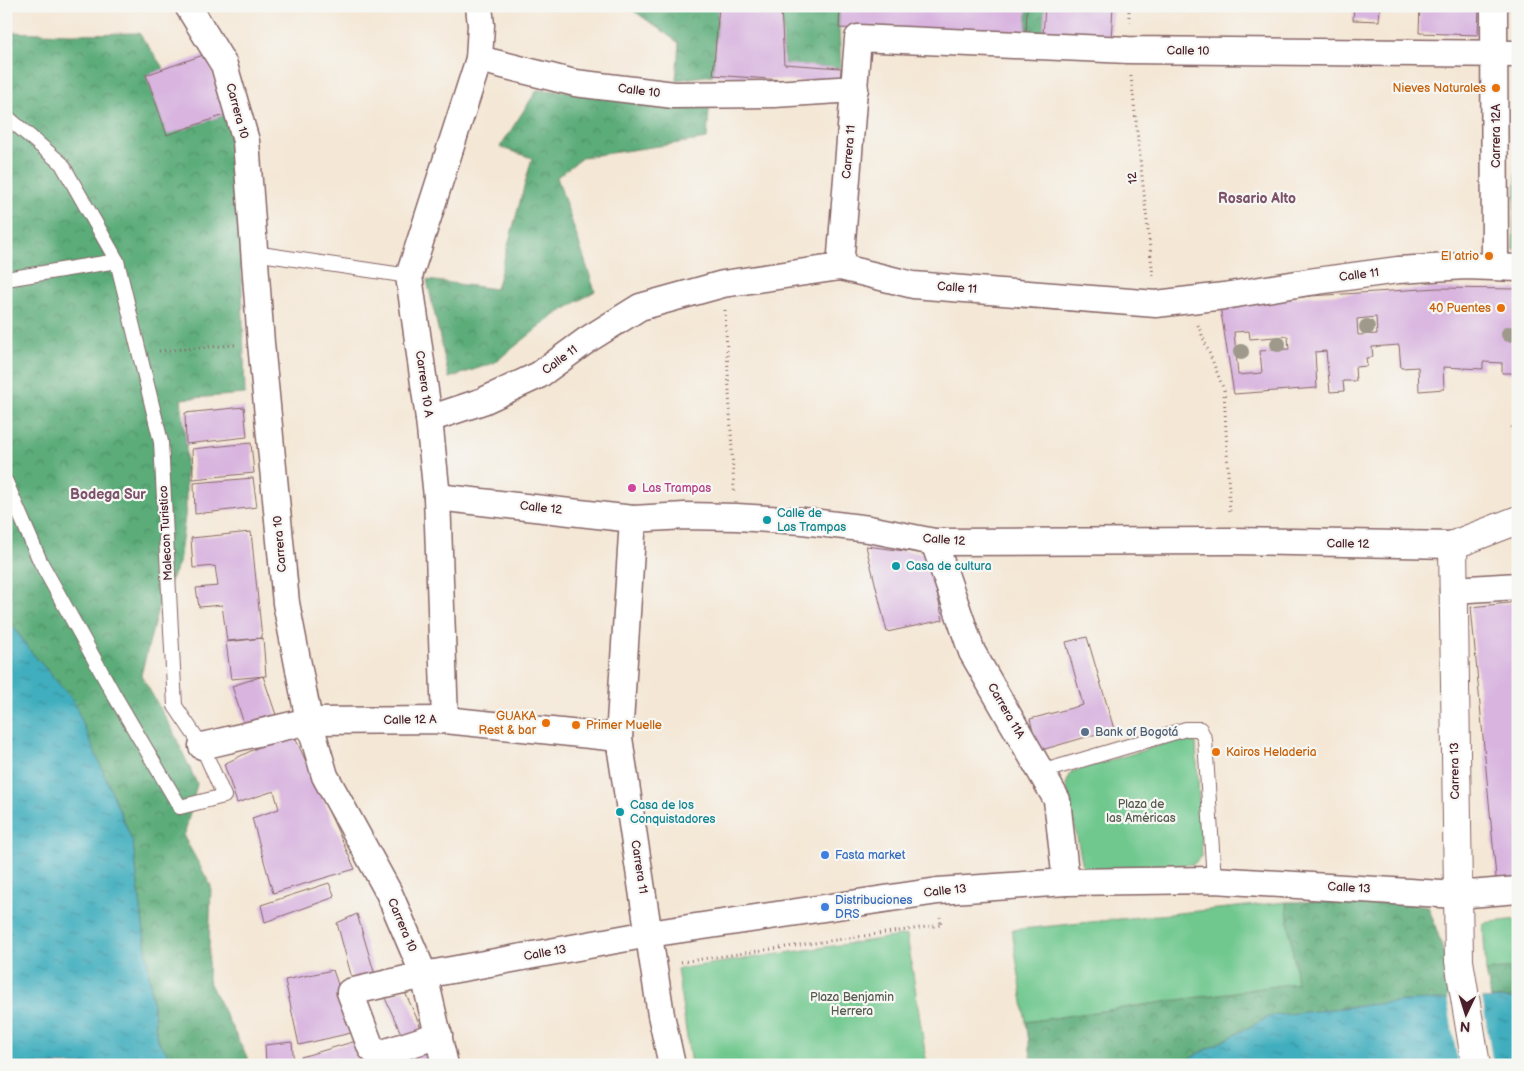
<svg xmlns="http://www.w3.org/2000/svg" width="1524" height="1071" viewBox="0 0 1524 1071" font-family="'Balsamiq Sans',sans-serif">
	<defs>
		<pattern id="forest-crowns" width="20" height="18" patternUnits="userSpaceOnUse" patternTransform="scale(1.25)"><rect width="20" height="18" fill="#5bac79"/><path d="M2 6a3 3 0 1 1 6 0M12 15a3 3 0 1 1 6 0" fill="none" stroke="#4d8b63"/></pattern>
		<pattern id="water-ripples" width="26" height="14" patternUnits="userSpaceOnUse" patternTransform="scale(1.25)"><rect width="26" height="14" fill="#40aebe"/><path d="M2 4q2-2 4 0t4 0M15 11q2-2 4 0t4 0" fill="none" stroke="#388d9b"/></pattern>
	</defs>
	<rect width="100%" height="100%" fill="#f6f6f2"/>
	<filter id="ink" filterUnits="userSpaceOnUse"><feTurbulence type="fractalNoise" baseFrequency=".02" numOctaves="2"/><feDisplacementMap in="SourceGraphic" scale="10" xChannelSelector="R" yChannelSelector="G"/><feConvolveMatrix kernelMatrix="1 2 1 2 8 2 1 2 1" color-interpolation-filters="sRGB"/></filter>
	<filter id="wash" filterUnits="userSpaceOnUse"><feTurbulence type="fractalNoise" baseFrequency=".0096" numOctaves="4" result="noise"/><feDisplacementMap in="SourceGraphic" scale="20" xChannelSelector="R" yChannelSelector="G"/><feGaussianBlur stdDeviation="1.12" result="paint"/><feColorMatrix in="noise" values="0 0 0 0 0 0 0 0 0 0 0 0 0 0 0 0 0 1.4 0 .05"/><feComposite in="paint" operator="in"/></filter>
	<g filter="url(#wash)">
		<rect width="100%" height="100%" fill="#f4e7d5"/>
		<g fill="#6fc88e" stroke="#5c745c">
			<path d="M1518 138V250L1513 249Z"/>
			<path d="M1181 739 1196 743 1202 855 1194 864 1084 871 1066 785 1071 772Z"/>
			<path d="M1286 902 1297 983 1026 1022 1012 930Z"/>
			<path d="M1518 919V967L1486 971 1483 923Z"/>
			<path d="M907 935 927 1065H691L677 969Z"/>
		</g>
		<g fill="url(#forest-crowns)" stroke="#526652">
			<path d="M627 6H719L713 75 676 80 679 43Z"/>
			<path d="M781 6H840L839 28 841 68 784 64Z"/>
			<path d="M1027 6H1045L1043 36 1026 37Z"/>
			<path d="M6 32 72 34 139 33 164 69 146 75 167 134 227 114 241 251 245 394 181 399 186 444V509L179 563 160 601 141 675 172 729 197 784 184 837 211 886 208 980 251 1065H177L157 1040 133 843 119 809 31 652 6 616Z"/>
			<path d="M537 90 710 96 707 139 583 157 557 177 595 291 552 317 494 363 449 378 427 280 496 289 532 158 500 147Z"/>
			<path d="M1391 901 1428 906C1440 938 1450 966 1450 1000L1403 1001 1271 1016 1177 1065H1022L1032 1063 1026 1022 1297 983 1286 902Z"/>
			<path d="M1518 967V998H1491L1486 971Z"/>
		</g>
		<g fill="url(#water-ripples)" stroke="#456674">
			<path d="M6 616 31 652 73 700 133 843 157 1040 177 1065H6Z"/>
			<path d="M1518 998V1065H1177L1271 1016 1403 1001Z"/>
		</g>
		<path fill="#f4e7d5" d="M1482 996 1493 1065H1458L1447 997Z"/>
		<g id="blocks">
			<g fill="#d8b4df" fill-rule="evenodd">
				<path d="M719 6H781L784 64 841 68 840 84 713 75Z"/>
				<path d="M840 6H1027L1026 37 839 28Z"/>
				<path d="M1045 6H1113L1111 40 1043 36Z"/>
				<path d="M1354 6H1380L1379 21 1353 20Z"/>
				<path d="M1420 6H1479L1478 35 1419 33Z"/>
				<path d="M206 54 227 114 167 135 146 75Z"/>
				<path d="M1438 288 1518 289V373H1502V363L1483 362V369L1443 367 1444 389 1419 391 1418 367 1401 368 1399 345 1372 347 1373 357 1366 358 1367 366 1355 367 1356 381H1343L1344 391 1330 392 1326 351 1315 352 1317 388 1234 394 1220 306 1311 296ZM1376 317 1377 334 1358 335 1357 319ZM1249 331 1250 339 1288 336 1289 349 1260 351 1262 373 1238 375 1234 332Z"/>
				<path d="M244 407 247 437 186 444 185 413Z"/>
				<path d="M1518 424V442L1511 427Z"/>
				<path d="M251 443 254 473 193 479 192 449Z"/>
				<path d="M253 478 257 507 195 514 194 483Z"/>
				<path d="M251 532 262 638 227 641 222 605 199 607 196 588 218 586 215 566 193 568 191 538Z"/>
				<path d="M866 546 928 554 943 620 887 632Z"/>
				<path d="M1518 602V886L1497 888 1471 607Z"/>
				<path d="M1087 637 1114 729 1038 751 1030 719 1083 705 1066 642Z"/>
				<path d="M263 638 266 676 231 679 226 642Z"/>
				<path d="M263 676 277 718 246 730 232 686Z"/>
				<path d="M292 731 355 869 273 893 252 818 279 809 274 791 237 803 224 764Z"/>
				<path d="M329 883 335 897 265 922 261 905Z"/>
				<path d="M357 914 375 975 353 982 337 923Z"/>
				<path d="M333 970 344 1002 351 1033 299 1045 285 980Z"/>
				<path d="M404 990 423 1032 404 1040 385 998Z"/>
				<path d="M356 1041 366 1065H303L301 1057Z"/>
				<path d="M292 1042 294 1065H266L265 1045Z"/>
				<path d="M425 1043 433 1065H399L395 1053Z"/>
			</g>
		</g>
	</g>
	<g filter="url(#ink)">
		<use href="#blocks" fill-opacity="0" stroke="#866566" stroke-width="1"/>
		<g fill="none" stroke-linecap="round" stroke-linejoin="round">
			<g stroke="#866566" stroke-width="16">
				<g id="lane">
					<path d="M6 116 62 164 117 261 161 442 175 706 202 746 224 796 180 807 113 693 40 561 6 482"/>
					<path d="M254 253 409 276"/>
					<path d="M6 279 117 261"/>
					<path d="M1041 772 1186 729H1200L1205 740 1214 880"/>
				</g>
			</g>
			<g stroke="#866566" stroke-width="29">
				<g id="street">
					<path d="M188 6 224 65 246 141 261 343 286 603 309 721 325 776 389 893 424 975 445 1065"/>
					<path d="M1494 6 1495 266"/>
					<path d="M479 59 575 83 674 95 774 94 855 89"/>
					<path d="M840 267 858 38 1128 50 1518 54"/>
					<path d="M429 419 483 401 539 375 587 340 640 307 723 284 840 267 913 285 1156 304 1224 296 1309 282 1398 270 1466 266 1518 268"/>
					<path d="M437 497 633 519 685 516 736 517 803 521 869 529 934 542 1231 541 1453 545"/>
					<path d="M633 519 619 738 661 1015 672 1065"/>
					<path d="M934 542 972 652 1057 800 1066 882"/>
					<path d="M1453 590 1518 586"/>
					<path d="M445 720 437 497 429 419 409 276 479 59 481 25 479 6"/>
					<path d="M202 746 309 721 445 720 619 738"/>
					<path d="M439 1035 383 1053H376L371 1048 350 992 424 975 649 934 938 891 1066 882 1214 880 1457 895 1518 890"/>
				</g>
			</g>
			<g stroke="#866566" stroke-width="30">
				<path id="secondary" d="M1476 1065 1459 961 1453 545 1518 520"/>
			</g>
			<g stroke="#866566" stroke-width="3" stroke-dasharray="1 4" stroke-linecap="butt">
				<path d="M1129 22V6"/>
				<path d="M1131 76 1153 276"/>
				<path d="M725 310 734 491"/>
				<path d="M1198 325 1224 390 1230 513"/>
				<path d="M159 351 235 345"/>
				<path d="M681 962 941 925 940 917"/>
			</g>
			<use href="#lane" stroke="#fff" stroke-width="14"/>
			<use href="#street" stroke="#fff" stroke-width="26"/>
			<use href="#secondary" stroke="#fff" stroke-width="28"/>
		</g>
		<g fill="#9e998b">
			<circle cx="1367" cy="327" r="8"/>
			<circle cx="1509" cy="334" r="8"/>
			<circle cx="1278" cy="344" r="8"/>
			<circle cx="1241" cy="352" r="8"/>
		</g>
	</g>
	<g fill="#e8710a" stroke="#f6f6f2" stroke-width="2">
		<circle cx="1496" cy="88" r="5"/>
		<circle cx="1489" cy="256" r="5"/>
		<circle cx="1501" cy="308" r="5"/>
		<circle cx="546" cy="723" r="5"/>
		<circle cx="576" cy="725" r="5"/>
		<circle cx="1216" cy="752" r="5"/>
	</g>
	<circle fill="#d1479c" stroke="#f6f6f2" stroke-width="2" cx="632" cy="488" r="5"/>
	<g fill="#0f9aa8" stroke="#f6f6f2" stroke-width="2">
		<circle cx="767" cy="520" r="5"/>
		<circle cx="896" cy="566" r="5"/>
		<circle cx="620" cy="812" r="5"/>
	</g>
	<circle fill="#5c6f8a" stroke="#f6f6f2" stroke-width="2" cx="1085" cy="732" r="5"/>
	<g fill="#3f7fe0" stroke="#f6f6f2" stroke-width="2">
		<circle cx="825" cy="855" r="5"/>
		<circle cx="825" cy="907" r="5"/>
	</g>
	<g text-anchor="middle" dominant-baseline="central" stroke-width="4.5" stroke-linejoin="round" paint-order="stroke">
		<g font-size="12" fill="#4a1f2b" stroke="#f6f6f2">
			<text transform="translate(1188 51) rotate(1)">Calle 10</text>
			<text transform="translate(639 91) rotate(7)">Calle 10</text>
			<text transform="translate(237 111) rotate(75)">Carrera 10</text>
			<text transform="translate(1496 136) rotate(-90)">Carrera 12A</text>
			<text transform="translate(849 152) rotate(-85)">Carrera 11</text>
			<text transform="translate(1133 178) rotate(-96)">12</text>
			<text transform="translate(1359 275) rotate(-7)">Calle 11</text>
			<text transform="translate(957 288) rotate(5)">Calle 11</text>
			<text transform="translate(560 360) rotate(-36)">Calle 11</text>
			<text transform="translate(424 384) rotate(82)">Carrera 10 A</text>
			<text transform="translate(541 508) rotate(6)">Calle 12</text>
			<text transform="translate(166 533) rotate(-93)">Malecon Turistico</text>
			<text transform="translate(944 540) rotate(4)">Calle 12</text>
			<text transform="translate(280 544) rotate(-95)">Carrera 10</text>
			<text transform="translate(1348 544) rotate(1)">Calle 12</text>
			<text transform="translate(1006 711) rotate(60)">Carrera 11A</text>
			<text transform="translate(410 720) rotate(-1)">Calle 12 A</text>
			<text transform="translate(1455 771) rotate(-91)">Carrera 13</text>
			<text transform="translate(639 867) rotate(81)">Carrera 11</text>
			<text transform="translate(1349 888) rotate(3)">Calle 13</text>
			<text transform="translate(945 891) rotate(-6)">Calle 13</text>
			<text transform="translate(402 925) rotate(67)">Carrera 10</text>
			<text transform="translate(545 953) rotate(-10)">Calle 13</text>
		</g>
		<g font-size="12" fill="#c56008" stroke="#f6f6f2" text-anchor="end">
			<text x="1486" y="88">Nieves Naturales</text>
			<text x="1479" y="256">El atrio</text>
			<text x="1491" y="308">40 Puentes</text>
			<text x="536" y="716">GUAKA<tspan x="536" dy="14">Rest &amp; bar</tspan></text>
			<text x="586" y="725" text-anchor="start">Primer Muelle</text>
			<text x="1226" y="752" text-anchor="start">Kairos Heladeria</text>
		</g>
		<g font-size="12" fill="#b23c85" stroke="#f6f6f2" text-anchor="start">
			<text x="642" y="488">Las Trampas</text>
		</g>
		<g font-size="12" fill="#0d838f" stroke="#f6f6f2" text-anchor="start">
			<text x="777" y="513">Calle de<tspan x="777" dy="14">Las Trampas</tspan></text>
			<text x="906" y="566">Casa de cultura</text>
			<text x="630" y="805">Casa de los<tspan x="630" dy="14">Conquistadores</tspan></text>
		</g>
		<g font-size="12" fill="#4e5e75" stroke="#f6f6f2" text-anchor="start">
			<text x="1095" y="732">Bank of Bogotá</text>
		</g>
		<g font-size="12" fill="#575a4e" stroke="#f6f6f2">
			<text x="1141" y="804">Plaza de<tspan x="1141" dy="14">las Américas</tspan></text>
			<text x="852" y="997">Plaza Benjamin<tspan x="852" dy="14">Herrera</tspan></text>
		</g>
		<g font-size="12" fill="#366cbe" stroke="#f6f6f2" text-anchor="start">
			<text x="835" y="855">Fasta market</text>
			<text x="835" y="900">Distribuciones<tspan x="835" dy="14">DRS</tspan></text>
		</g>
		<g font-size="14" font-weight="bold" fill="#7c536a" stroke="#f6f6f2">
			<text x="1257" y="198">Rosario Alto</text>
			<text x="108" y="494">Bodega Sur</text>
		</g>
	</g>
	<rect width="1524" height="1071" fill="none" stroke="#f6f6f2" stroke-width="25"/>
	<g transform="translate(1466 1014) rotate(184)" stroke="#f6f6f2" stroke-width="4" paint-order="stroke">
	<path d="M0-4L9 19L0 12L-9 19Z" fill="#4a1f2b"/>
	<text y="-8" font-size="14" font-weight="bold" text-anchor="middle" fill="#4a1f2b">N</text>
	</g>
</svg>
